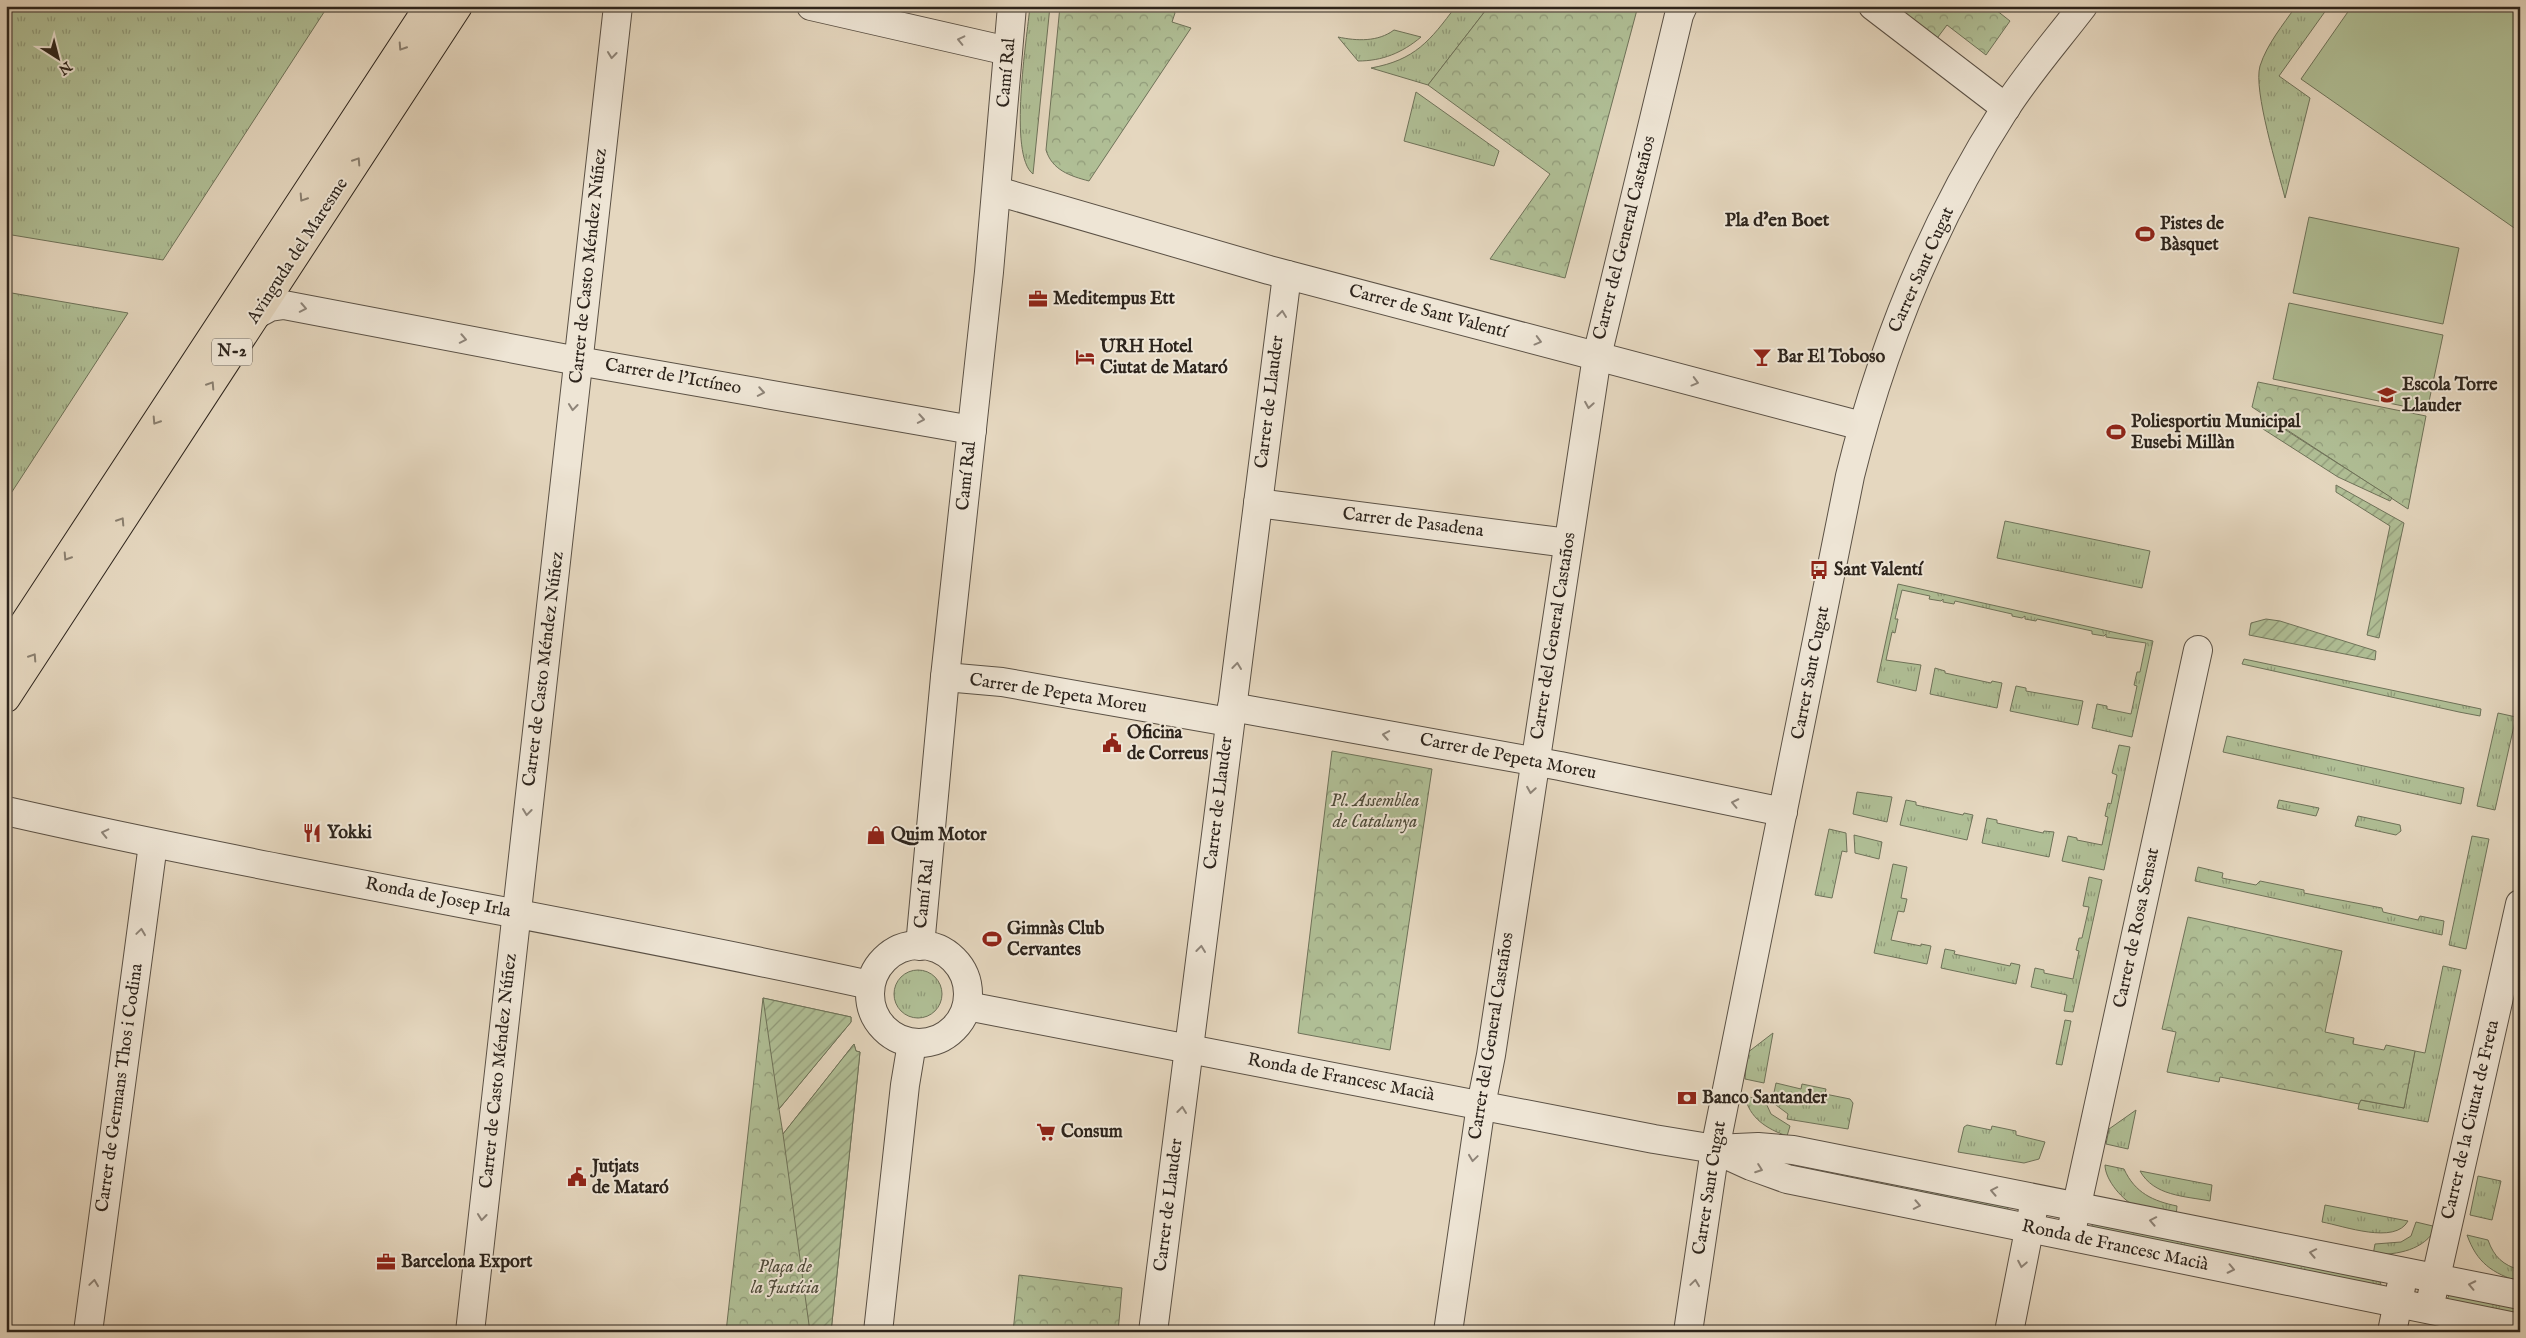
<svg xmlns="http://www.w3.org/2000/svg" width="2526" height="1338" viewBox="0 0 2526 1338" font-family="'IM FELL English',serif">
	<defs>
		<pattern id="grass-tufts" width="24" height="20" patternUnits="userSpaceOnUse" patternTransform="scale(1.25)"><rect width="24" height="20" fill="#b0bf96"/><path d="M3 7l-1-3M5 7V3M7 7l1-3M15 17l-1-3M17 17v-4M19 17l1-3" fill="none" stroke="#909b7a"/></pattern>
		<pattern id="forest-crowns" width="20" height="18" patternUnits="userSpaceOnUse" patternTransform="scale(1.25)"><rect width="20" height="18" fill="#b0bf96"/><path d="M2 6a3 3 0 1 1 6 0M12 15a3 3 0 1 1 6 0" fill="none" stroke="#909b7a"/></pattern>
		<pattern id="garden-furrows" width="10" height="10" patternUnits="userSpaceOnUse" patternTransform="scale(1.25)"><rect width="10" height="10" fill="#b0bf96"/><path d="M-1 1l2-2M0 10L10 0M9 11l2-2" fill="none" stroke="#909b7a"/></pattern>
	</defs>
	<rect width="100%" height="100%" fill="#e5d7bf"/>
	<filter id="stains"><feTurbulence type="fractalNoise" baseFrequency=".004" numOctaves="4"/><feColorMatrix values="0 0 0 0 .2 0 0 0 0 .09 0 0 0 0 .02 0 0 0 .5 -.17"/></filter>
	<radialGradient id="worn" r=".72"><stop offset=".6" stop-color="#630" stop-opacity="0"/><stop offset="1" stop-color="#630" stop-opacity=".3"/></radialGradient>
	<g fill="url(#grass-tufts)" stroke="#6e7259">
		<path d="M6 6H328L163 260 6 234Z"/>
		<path d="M1030 6H1050L1033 174C1008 155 1027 38 1030 6Z"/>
		<path d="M1456 6H1489L1428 85 1371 68C1415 60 1430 41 1456 6Z"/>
		<path d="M2296 6H2329L2279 76 2310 98 2285 198C2278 170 2253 90 2260 66 2267 44 2283 25 2296 6Z"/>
		<path d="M1394 30 1421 37C1402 53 1382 61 1358 61L1338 37C1357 41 1378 42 1394 30Z"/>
		<path d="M1416 92 1499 151 1494 166 1404 141Z"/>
		<path d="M6 292 128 313 6 501Z"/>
		<path d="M2005 521 2150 551 2142 588 1997 558Z"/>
		<path d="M1898 584 2153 641 2132 737 2092 728 2097 704 2107 706V709L2131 714 2137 686 2134 685 2137 672H2140L2146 643 2106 637V634L2104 636 2092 634V631L2037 619 2036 621 2025 619V616L2022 618 2012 616V614L1955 601 1954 604 1943 602V599L1941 601 1929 599 1930 596 1902 590 1895 619H1898L1895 633 1892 632 1886 660 1921 665 1916 691 1877 682Z"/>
		<path d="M2244 659 2481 709 2480 716 2459 712 2242 664Z"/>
		<path d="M1935 668 1945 671V673L1991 683 1992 681 2002 683 1997 708 1930 694Z"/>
		<path d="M2016 686 2026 688V691L2083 701 2078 725 2010 711Z"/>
		<path d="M2498 713 2516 717 2495 810 2477 806Z"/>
		<path d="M2227 736 2464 788 2461 804 2223 752Z"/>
		<path d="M2119 745 2130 747 2104 870 2062 861 2068 836 2077 838V840L2102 845 2108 817 2105 816 2108 803 2111 804 2117 775 2112 773Z"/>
		<path d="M1857 792 1892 797 1887 822 1853 814Z"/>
		<path d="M1906 800 1916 802V805L1963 815 1964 813 1973 815 1967 840 1900 825Z"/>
		<path d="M2279 800 2319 808 2316 816 2277 808Z"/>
		<path d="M2358 816 2400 825 2401 831 2396 835 2355 826Z"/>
		<path d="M1987 818 1997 820V823L2043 833 2044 831 2054 832 2049 857 1982 843Z"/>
		<path d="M1829 829 1846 833 1847 852 1842 851 1832 898 1815 895Z"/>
		<path d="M1854 835 1882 842 1879 859 1855 853Z"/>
		<path d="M2472 836 2489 839 2466 949 2449 945Z"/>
		<path d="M1893 864 1907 867 1901 898 1907 899 1904 912 1898 911 1891 940 1921 946V944L1931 946 1927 964 1874 953Z"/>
		<path d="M2198 867 2223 873 2222 878 2256 885 2260 881 2304 890V893L2382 908 2383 912 2418 920 2420 916 2444 921 2442 935 2195 881Z"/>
		<path d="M2089 877 2102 880 2073 1012 2064 1011 2067 995 2031 987 2035 968 2044 970V973L2073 979 2079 951 2076 950 2079 938H2082L2089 907 2083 906Z"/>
		<path d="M1945 949 1955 951 1954 954 2010 966 2011 963 2020 965 2016 984 1941 968Z"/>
		<path d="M2443 966 2461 970 2428 1122 2358 1109 2360 1100 2404 1108 2415 1051 2425 1053Z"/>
		<circle cx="918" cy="994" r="24"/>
		<path d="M2065 1020 2071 1021 2062 1065 2056 1064Z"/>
		<path d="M1773 1033 1764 1083 1745 1079 1747 1053Z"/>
		<path d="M1776 1083 1801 1089 1802 1084 1826 1089 1825 1094 1850 1099 1853 1103 1848 1129 1787 1119 1788 1114 1772 1102Z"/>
		<path d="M1745 1096 1765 1101 1771 1114 1790 1126 1787 1136C1767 1129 1749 1118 1745 1096Z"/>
		<path d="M2136 1110 2128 1149 2106 1144 2109 1129Z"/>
		<path d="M1967 1125 1991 1130 1992 1126 2016 1131V1135L2045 1142 2039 1159 2024 1163 1958 1152 1964 1127Z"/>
		<path d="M1800 1164 2009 1204 2007 1212 1799 1172Z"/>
		<path d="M2105 1165 2124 1169C2135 1193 2153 1201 2177 1206L2176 1217C2164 1214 2149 1212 2137 1207 2123 1201 2105 1180 2105 1165Z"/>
		<path d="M2140 1171 2212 1185 2210 1201C2184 1196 2154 1196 2140 1171Z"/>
		<path d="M2478 1176 2501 1181 2492 1220 2470 1215Z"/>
		<path d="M2325 1205 2408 1221C2395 1245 2344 1226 2322 1222Z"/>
		<path d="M2416 1222 2437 1227C2423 1251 2399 1254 2373 1255L2375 1244 2401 1242 2411 1236Z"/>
		<path d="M2093 1224 2380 1281 2381 1285 2380 1287 2090 1229Z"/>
		<path d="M2467 1235 2488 1240C2494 1257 2503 1265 2520 1270V1282C2492 1273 2477 1263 2467 1235Z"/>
		<path d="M2450 1294 2520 1307V1317L2447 1299Z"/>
	</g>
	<g fill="url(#forest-crowns)" stroke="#6e7259">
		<path d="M1060 6H1171L1175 13 1172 22 1191 28 1089 181C1070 176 1052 170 1046 150Z"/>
		<path d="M1489 6H1638L1565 278 1490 259 1550 174 1428 85Z"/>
		<path d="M1873 6H1991L2010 21 1986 55 1947 25 1929 49Z"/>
		<path d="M2258 382 2426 416 2408 509 2252 407Z"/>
		<path d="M1332 751 1432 769 1390 1050 1298 1033Z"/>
		<path d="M2188 917 2342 951 2325 1032 2354 1038 2353 1044 2384 1050 2386 1045 2415 1051 2404 1108 2361 1100 2359 1104 2220 1077 2219 1082 2167 1072 2176 1032 2162 1029Z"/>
		<path d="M763 998 851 1017V1022L779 1109 783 1134 854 1044 856 1051 860 1052 831 1332H726Z"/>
		<path d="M1019 1275 1122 1288 1118 1332H1013Z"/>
	</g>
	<g fill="url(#garden-furrows)" stroke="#6e7259">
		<path d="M2270 420 2392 498 2390 501 2338 477 2263 429Z"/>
		<path d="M2336 485 2404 523 2379 638 2367 635 2390 526 2336 492Z"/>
		<path d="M2266 619 2280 621 2376 651 2375 660 2249 635 2251 623Z"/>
		<path d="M763 998 851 1017V1022L779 1109Z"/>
		<path d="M854 1044 856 1051 860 1052 831 1332H810L783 1134Z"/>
	</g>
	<g fill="#b0bf96" stroke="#6e7259">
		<path d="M2352 6H2520V232L2301 79Z"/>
		<path d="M2309 217 2459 248 2443 324 2293 293Z"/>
		<path d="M2289 303 2443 335 2427 411 2273 379Z"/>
	</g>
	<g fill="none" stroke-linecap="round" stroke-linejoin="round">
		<g stroke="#5b5145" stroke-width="30">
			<g id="minor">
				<path d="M811 6 1008 51"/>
				<path d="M1873 6 2006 108"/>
				<path d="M997 191 1269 270 1862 426"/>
				<path d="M257 314 270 307 284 305 578 361 972 430"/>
				<path d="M1258 503 1568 543"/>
				<path d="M945 677 1002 682 1229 722"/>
				<path d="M1232 707 1560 766 1783 812"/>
				<path d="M6 811C293 876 583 922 870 985"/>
				<circle cx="919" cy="994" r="49"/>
				<path d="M920 946 945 677 989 272 1012 6"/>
				<path d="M967 1006 1654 1139 1715 1149 1758 1147 1793 1150 2520 1295"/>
				<path d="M1718 1151 1751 1166 1787 1179 2520 1328"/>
				<path d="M2073 1223 2198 650"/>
				<path d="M2432 1295 2520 904"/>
				<path d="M88 1332 153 844"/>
				<path d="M470 1332 618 6"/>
				<path d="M878 1332 905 1085 912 1043"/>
				<path d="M1153 1332 1287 275"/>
				<path d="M1448 1332 1481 1105 1491 1055 1597 356 1679 15 1683 6"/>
				<path d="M1688 1332 1715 1149 1850 476C1882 346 1933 221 2005 109 2028 73 2057 40 2083 6"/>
				<path d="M2009 1332 2033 1210"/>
				<path d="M2392 1332 2401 1287"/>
			</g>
		</g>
		<g stroke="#2d241c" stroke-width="30">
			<g id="major">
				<path d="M6 651 429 6"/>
				<path d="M6 698 458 6"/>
			</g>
		</g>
		<use href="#minor" stroke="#eee5d5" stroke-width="28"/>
		<use href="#major" stroke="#e5d7bf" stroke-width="28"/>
	</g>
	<defs><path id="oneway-chevron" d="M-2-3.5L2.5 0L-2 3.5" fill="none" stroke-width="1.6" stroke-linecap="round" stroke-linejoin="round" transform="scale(1.25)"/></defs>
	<g stroke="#8e8478">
		<use href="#oneway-chevron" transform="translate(961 40) rotate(-167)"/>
		<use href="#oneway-chevron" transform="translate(612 55) rotate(96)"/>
		<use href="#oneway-chevron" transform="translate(303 308) rotate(11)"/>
		<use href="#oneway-chevron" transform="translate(1282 314) rotate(-83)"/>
		<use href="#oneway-chevron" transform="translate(463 339) rotate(11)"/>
		<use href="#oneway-chevron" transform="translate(1538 341) rotate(15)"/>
		<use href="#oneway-chevron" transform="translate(1695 382) rotate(15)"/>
		<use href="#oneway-chevron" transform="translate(761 392) rotate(10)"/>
		<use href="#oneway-chevron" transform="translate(1589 405) rotate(99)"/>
		<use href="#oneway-chevron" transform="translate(573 407) rotate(96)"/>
		<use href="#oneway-chevron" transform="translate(921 419) rotate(10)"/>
		<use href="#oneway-chevron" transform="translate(1237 666) rotate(-83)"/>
		<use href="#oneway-chevron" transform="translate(1386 735) rotate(-170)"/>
		<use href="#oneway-chevron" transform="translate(1531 790) rotate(99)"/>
		<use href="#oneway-chevron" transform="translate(1735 803) rotate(-168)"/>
		<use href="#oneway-chevron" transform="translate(527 812) rotate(97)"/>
		<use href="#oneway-chevron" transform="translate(105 833) rotate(-167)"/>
		<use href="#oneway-chevron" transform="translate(141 932) rotate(-82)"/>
		<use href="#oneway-chevron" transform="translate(1201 949) rotate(-83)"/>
		<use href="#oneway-chevron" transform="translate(1182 1110) rotate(-83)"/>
		<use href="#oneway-chevron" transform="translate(1473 1158) rotate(98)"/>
		<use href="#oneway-chevron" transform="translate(1759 1169) rotate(20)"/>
		<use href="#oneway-chevron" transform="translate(1994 1191) rotate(-169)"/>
		<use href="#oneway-chevron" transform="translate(1917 1205) rotate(11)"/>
		<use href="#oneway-chevron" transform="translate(482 1217) rotate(96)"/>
		<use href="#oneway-chevron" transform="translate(2153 1221) rotate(-169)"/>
		<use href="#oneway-chevron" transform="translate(2313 1253) rotate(-169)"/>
		<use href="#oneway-chevron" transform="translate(2022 1264) rotate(101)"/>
		<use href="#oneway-chevron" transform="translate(2231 1269) rotate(12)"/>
		<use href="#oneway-chevron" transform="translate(94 1283) rotate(-82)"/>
		<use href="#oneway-chevron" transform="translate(1695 1283) rotate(-82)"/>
		<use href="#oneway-chevron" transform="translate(2472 1285) rotate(-168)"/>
	</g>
	<g stroke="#897e6e">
		<use href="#oneway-chevron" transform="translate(402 47) rotate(123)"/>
		<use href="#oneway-chevron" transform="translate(357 161) rotate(-57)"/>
		<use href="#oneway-chevron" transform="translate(303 198) rotate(123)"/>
		<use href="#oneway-chevron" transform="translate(211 385) rotate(-57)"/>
		<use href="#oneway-chevron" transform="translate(156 421) rotate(123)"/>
		<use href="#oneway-chevron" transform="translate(121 521) rotate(-57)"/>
		<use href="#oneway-chevron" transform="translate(67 557) rotate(123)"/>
		<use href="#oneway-chevron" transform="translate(33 657) rotate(-57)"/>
	</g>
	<defs>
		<g id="stadium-bare" transform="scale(1.5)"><path d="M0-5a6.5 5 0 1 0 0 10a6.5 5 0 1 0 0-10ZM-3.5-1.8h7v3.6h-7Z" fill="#8f2418" stroke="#eee5d5" stroke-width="2.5" paint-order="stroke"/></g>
		<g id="office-bare" transform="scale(1.5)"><path d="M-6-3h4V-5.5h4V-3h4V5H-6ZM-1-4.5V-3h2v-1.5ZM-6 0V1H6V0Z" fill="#8f2418" stroke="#eee5d5" stroke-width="2.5" paint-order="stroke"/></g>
		<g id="hotel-bare" transform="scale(1.5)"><path d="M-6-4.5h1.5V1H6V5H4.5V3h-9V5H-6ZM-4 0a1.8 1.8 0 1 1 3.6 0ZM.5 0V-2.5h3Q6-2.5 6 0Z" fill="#8f2418" stroke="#eee5d5" stroke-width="2.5" paint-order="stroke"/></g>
		<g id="bar-bare" transform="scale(1.5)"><path d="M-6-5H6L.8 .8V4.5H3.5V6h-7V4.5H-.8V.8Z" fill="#8f2418" stroke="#eee5d5" stroke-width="2.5" paint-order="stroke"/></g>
		<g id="school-bare" transform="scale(1.5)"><path d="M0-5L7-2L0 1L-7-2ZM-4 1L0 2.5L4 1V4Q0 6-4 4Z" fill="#8f2418" stroke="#eee5d5" stroke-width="2.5" paint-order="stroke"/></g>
		<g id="bus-bare" transform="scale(1.5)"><path d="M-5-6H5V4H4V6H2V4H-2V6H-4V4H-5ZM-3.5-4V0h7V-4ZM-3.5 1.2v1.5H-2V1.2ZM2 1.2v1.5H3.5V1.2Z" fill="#8f2418" stroke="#eee5d5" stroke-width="2.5" paint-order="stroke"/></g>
		<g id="civic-bare" transform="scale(1.5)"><path d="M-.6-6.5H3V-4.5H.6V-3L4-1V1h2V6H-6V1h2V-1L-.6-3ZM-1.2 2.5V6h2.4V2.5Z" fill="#8f2418" stroke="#eee5d5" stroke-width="2.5" paint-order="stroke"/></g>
		<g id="restaurant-bare" transform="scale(1.5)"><path d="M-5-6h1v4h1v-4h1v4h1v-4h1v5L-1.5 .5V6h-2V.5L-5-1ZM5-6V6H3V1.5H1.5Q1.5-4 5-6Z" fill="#8f2418" stroke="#eee5d5" stroke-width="2.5" paint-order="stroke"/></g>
		<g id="shop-bare" transform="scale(1.5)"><path d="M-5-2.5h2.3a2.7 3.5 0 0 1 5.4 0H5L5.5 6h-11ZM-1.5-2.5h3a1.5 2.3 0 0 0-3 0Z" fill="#8f2418" stroke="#eee5d5" stroke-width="2.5" paint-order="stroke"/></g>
		<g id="bank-bare" transform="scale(1.5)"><path d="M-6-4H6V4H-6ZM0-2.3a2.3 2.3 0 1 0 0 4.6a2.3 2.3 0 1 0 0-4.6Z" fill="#8f2418" stroke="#eee5d5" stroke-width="2.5" paint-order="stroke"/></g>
		<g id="supermarket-bare" transform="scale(1.5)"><path d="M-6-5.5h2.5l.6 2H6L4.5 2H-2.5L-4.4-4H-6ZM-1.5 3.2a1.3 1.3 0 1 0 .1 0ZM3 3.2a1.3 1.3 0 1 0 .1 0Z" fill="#8f2418" stroke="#eee5d5" stroke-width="2.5" paint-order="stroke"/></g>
	</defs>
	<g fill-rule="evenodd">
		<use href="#stadium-bare" x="2145" y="234"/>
		<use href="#office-bare" x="1038" y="299"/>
		<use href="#hotel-bare" x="1085" y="357"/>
		<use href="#bar-bare" x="1762" y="357"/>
		<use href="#school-bare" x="2387" y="395"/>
		<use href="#stadium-bare" x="2116" y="432"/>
		<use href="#bus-bare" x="1819" y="570"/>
		<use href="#civic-bare" x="1112" y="743"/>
		<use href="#restaurant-bare" x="312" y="833"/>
		<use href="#shop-bare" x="876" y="835"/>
		<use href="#stadium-bare" x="992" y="939"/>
		<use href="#bank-bare" x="1687" y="1098"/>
		<use href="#supermarket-bare" x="1046" y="1132"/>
		<use href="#civic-bare" x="577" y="1177"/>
		<use href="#office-bare" x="386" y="1262"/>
	</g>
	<g text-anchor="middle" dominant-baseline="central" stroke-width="4" stroke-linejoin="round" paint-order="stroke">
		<rect fill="#eee5d5" stroke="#675e54" stroke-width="1" x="212" y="338.5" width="40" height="27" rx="4"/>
		<g font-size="16" font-weight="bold" fill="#2d241c">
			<text x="232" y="352">N-2</text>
		</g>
		<g font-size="18" fill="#2d241c" stroke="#eee5d5">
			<text transform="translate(1007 73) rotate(-85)">Camí Ral</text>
			<text transform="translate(1625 238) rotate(-76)">Carrer del General Castaños</text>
			<text transform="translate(298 251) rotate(-57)">Avinguda del Maresme</text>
			<text transform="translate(589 266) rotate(-84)">Carrer de Casto Méndez Núñez</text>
			<text transform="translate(1922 270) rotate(-66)">Carrer Sant Cugat</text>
			<text transform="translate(1428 312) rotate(15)">Carrer de Sant Valentí</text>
			<text transform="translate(673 377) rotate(10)">Carrer de l'Ictíneo</text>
			<text transform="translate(1270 402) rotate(-83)">Carrer de Llauder</text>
			<text transform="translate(967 476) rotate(-84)">Camí Ral</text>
			<text transform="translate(1413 523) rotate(7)">Carrer de Pasadena</text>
			<text transform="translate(1554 636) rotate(-81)">Carrer del General Castaños</text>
			<text transform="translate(544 669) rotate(-83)">Carrer de Casto Méndez Núñez</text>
			<text transform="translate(1811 673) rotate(-79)">Carrer Sant Cugat</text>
			<text transform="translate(1058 694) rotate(9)">Carrer de Pepeta Moreu</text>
			<text transform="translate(1508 757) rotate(11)">Carrer de Pepeta Moreu</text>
			<text transform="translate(1219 803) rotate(-83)">Carrer de Llauder</text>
			<text transform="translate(925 894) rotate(-84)">Camí Ral</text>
			<text transform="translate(438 898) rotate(11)">Ronda de Josep Irla</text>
			<text transform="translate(2137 928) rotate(-78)">Carrer de Rosa Sensat</text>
			<text transform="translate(1492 1036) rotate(-81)">Carrer del General Castaños</text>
			<text transform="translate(499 1071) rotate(-84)">Carrer de Casto Méndez Núñez</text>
			<text transform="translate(1341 1078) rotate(11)">Ronda de Francesc Macià</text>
			<text transform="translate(120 1088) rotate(-82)">Carrer de Germans Thos i Codina</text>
			<text transform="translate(2471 1120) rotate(-77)">Carrer de la Ciutat de Freta</text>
			<text transform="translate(1710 1188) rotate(-81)">Carrer Sant Cugat</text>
			<text transform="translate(1169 1205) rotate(-83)">Carrer de Llauder</text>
			<text transform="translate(2115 1246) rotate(12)">Ronda de Francesc Macià</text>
		</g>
		<g font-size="18" font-weight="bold" fill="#2d241c" stroke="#eee5d5" text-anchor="start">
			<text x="2160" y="224">Pistes de<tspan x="2160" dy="21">Bàsquet</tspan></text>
			<text x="1053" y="299">Meditempus Ett</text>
			<text x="1100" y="347">URH Hotel<tspan x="1100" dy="21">Ciutat de Mataró</tspan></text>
			<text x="1777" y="357">Bar El Toboso</text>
			<text x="2402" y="385">Escola Torre<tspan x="2402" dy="21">Llauder</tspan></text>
			<text x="2131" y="422">Poliesportiu Municipal<tspan x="2131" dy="21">Eusebi Millàn</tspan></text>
			<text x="1834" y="570">Sant Valentí</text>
			<text x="1127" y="733">Oficina<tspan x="1127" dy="21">de Correus</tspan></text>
			<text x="327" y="833">Yokki</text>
			<text x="891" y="835">Quim Motor</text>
			<text x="1007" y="929">Gimnàs Club<tspan x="1007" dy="21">Cervantes</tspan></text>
			<text x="1702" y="1098">Banco Santander</text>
			<text x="1061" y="1132">Consum</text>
			<text x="592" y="1167">Jutjats<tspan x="592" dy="21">de Mataró</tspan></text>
			<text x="401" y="1262">Barcelona Export</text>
		</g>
		<g font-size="18" font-style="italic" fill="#4e4b3a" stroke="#eee5d5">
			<text x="1375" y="801">Pl. Assemblea<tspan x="1375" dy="21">de Catalunya</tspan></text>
			<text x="785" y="1267">Plaça de<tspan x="785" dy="21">la Justícia</tspan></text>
		</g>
		<g font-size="19" font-weight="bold" fill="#2d241c" stroke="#eee5d5">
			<text x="1777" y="221">Pla d'en Boet</text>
		</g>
	</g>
	<rect width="2526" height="1338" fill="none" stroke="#e5d7bf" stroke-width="25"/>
	<rect x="8" y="8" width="2511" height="1323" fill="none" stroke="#2d241c" stroke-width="2.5"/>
	<rect x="12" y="12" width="2501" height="1313" fill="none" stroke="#2d241c"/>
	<g transform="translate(58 58) rotate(144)" stroke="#eee5d5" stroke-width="4" paint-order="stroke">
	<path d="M0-4L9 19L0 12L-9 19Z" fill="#2d241c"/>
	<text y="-8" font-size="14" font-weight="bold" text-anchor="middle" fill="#2d241c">N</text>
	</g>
	<rect width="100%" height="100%" filter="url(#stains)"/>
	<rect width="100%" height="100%" fill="url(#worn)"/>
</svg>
